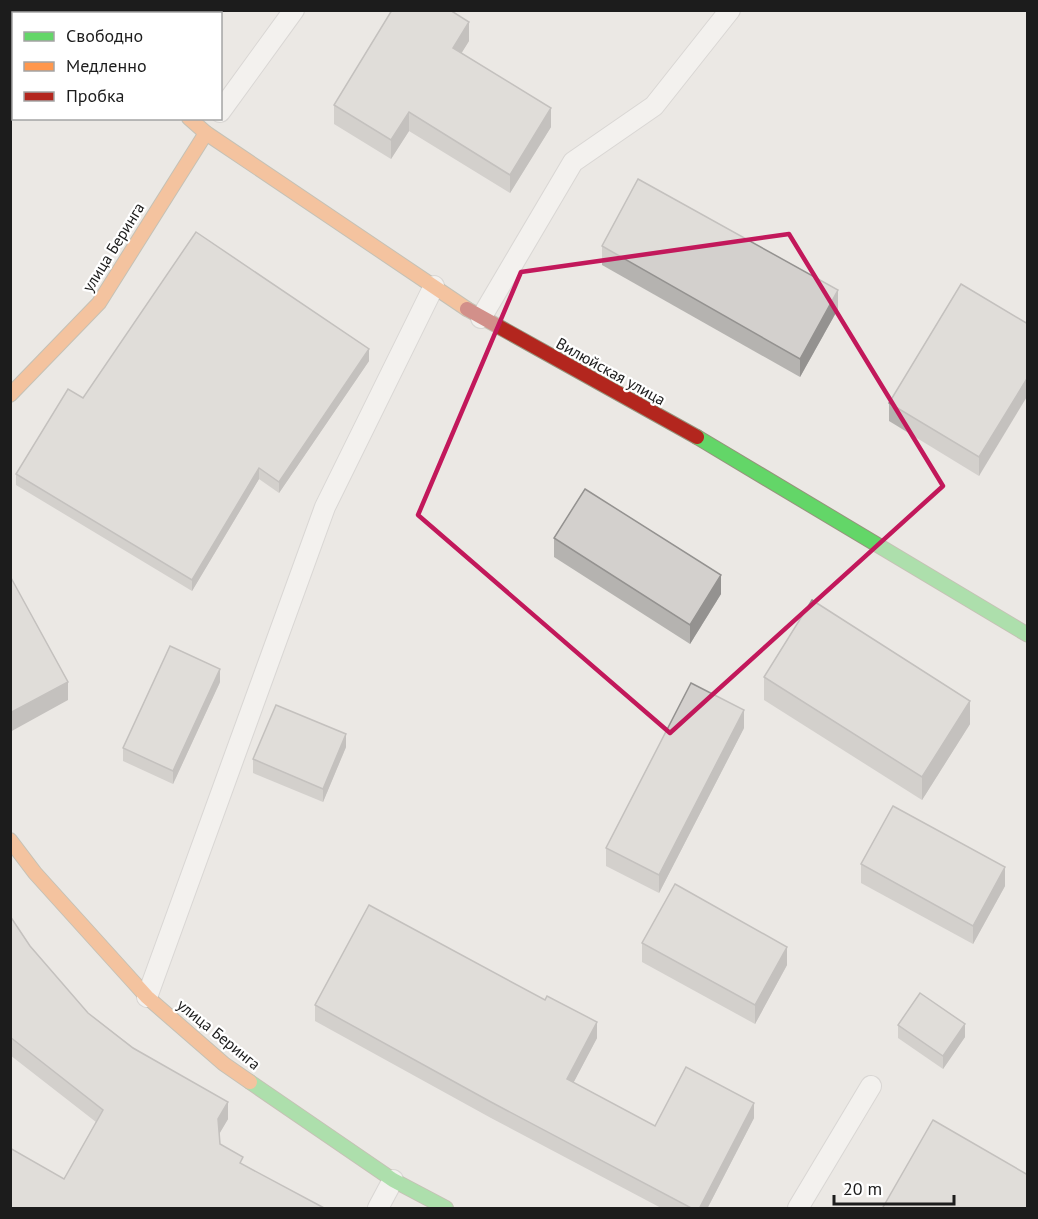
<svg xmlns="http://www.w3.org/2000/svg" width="1038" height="1219" viewBox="0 0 1038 1219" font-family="'PT Sans',sans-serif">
	<rect width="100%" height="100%" fill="#ebe8e4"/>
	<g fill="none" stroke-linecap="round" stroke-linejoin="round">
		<g stroke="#c3c2c0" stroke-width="22">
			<g id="lane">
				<path d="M220 112 294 10"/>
				<path d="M481 318 573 162 654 106 730 10"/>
				<path d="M147 997 325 507 434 286"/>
				<path d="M378 1208 393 1180"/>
				<path d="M798 1208 871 1086"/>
			</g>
		</g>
		<g stroke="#96937c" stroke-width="16">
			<g id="fast">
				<path d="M697 437 1028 635"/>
				<path d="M250 1082 393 1180 446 1208"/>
			</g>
		</g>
		<g stroke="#96937c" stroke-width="16">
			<g id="slow">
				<path d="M64 10 68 14"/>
				<path d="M189 118 206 133 467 309"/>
				<path d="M10 395 99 303 206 133"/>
				<path d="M10 840 35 873 147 997 224 1064 250 1082"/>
			</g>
		</g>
		<g stroke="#96937c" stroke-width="16">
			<path id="jam" d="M467 309 697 437"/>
		</g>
		<use href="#lane" stroke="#fcfcfb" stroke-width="20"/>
		<use href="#fast" stroke="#63d668" stroke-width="14"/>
		<use href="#slow" stroke="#ff974d" stroke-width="14"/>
		<use href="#jam" stroke="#b3261e" stroke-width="14"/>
	</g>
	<g fill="#b5b3b0">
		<path d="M469 41 461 53 551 127 510 193 409 131 391 159 334 124V105Z"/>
		<path d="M602 246 838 309 800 377 602 265Z"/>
		<path d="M1028 324 979 476 889 421V403Z"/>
		<path d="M369 361 279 493 259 479 192 591 16 485V474L83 398Z"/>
		<path d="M554 538 721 594 690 644 554 557Z"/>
		<path d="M764 677 970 724 922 800 764 700Z"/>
		<path d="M220 682 173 784 123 761V748Z"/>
		<path d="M744 728 659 893 606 866V848Z"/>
		<path d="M346 747 323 802 253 773V759Z"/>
		<path d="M861 864 1005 886 973 944 861 883Z"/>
		<path d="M10 916 30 946 88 1013 228 1119 219 1134 64 1179 96 1122 10 1055Z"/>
		<path d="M642 943 787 965 755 1024 642 962Z"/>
		<path d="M315 1005 597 1038 573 1083 655 1126 754 1118 707 1209H663L491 1118 315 1021Z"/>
		<path d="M898 1025 965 1037 943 1069 898 1038Z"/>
	</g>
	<g fill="#949290">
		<path d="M469 22V41L453 67V48Z"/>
		<path d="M551 108V127L510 193V175Z"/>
		<path d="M409 112V131L391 159V140Z"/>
		<path d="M838 290V309L800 377V359Z"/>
		<path d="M369 349V361L279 493V482Z"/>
		<path d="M1028 377V395L979 476V457Z"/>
		<path d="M259 468V479L192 591V580Z"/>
		<path d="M721 575V594L690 644V625Z"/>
		<path d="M220 669V682L173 784V771Z"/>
		<path d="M68 682V700L10 732V713Z"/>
		<path d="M970 701V724L922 800V777Z"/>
		<path d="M744 710V728L659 893V875Z"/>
		<path d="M346 734V747L323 802V789Z"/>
		<path d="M1005 867V886L973 944V926Z"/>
		<path d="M787 947V965L755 1024V1005Z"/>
		<path d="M597 1022V1038L567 1095V1079Z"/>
		<path d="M965 1024V1037L943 1069V1056Z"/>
		<path d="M228 1102V1119L218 1136V1119Z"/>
		<path d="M754 1103V1118L707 1209H699Z"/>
	</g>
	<g fill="#d3d0cd" stroke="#949290" stroke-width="1.5">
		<path d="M392 10H450L469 22 453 48 551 108 510 175 409 112 391 140 334 105Z"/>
		<path d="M638 179 838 290 800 359 602 246Z"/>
		<path d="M196 232 369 349 279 482 259 468 192 580 16 474 68 389 83 398Z"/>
		<path d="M961 284 1028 324V377L979 457 889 403Z"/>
		<path d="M585 489 721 575 690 625 554 538Z"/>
		<path d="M10 576 68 682 10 713Z"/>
		<path d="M812 600 970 701 922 777 764 677Z"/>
		<path d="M170 646 220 669 173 771 123 748Z"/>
		<path d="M691 683 744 710 659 875 606 848Z"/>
		<path d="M276 705 346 734 323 789 253 759Z"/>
		<path d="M893 806 1005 867 973 926 861 864Z"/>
		<path d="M675 884 787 947 755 1005 642 943Z"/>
		<path d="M369 905 545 1000 547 996 597 1022 567 1079 655 1126 686 1067 754 1103 699 1209H693L491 1102 315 1005Z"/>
		<path d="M10 916 30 946 88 1013 133 1048 228 1102 218 1119 220 1144 243 1157 240 1163 326 1209H10V1148L64 1179 103 1110 10 1037Z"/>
		<path d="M920 993 965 1024 943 1056 898 1025Z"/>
		<path d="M933 1120 1028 1175V1209H882Z"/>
	</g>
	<path d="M0 0H1038V1219H0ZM789 234 943 486 670 733 418 515 521 272Z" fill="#ebe8e4" fill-opacity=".55" fill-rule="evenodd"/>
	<path fill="none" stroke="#c2185b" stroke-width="4.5" stroke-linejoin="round" d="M789 234 943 486 670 733 418 515 521 272Z"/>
	<g text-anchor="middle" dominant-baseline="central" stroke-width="4.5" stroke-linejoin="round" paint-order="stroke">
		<g font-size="16" fill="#1c1c1c" stroke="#fff">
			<text transform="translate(113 247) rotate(-58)">улица Беринга</text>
			<text transform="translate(611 371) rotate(29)">Вилюйская улица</text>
			<text transform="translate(219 1034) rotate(39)">улица Беринга</text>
		</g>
	</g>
	<rect width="1038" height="1219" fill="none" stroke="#1c1c1c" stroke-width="24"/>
	<rect x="12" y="12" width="210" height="108" fill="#ffffff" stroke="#a4a4a4" stroke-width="1.5"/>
	<rect x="24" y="32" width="30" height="9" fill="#63d668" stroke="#a4a4a4" stroke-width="1.5"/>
	<text x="66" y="42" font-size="18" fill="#1c1c1c">Свободно</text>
	<rect x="24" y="62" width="30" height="9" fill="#ff974d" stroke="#a4a4a4" stroke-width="1.5"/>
	<text x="66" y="72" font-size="18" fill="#1c1c1c">Медленно</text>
	<rect x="24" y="92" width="30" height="9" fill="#b3261e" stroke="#a4a4a4" stroke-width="1.5"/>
	<text x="66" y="102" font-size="18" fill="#1c1c1c">Пробка</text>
	<path d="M834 1195v9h120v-9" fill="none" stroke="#1c1c1c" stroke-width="3"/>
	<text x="843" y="1195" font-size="18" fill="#1c1c1c" stroke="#ffffff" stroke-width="4.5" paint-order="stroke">20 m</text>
</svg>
